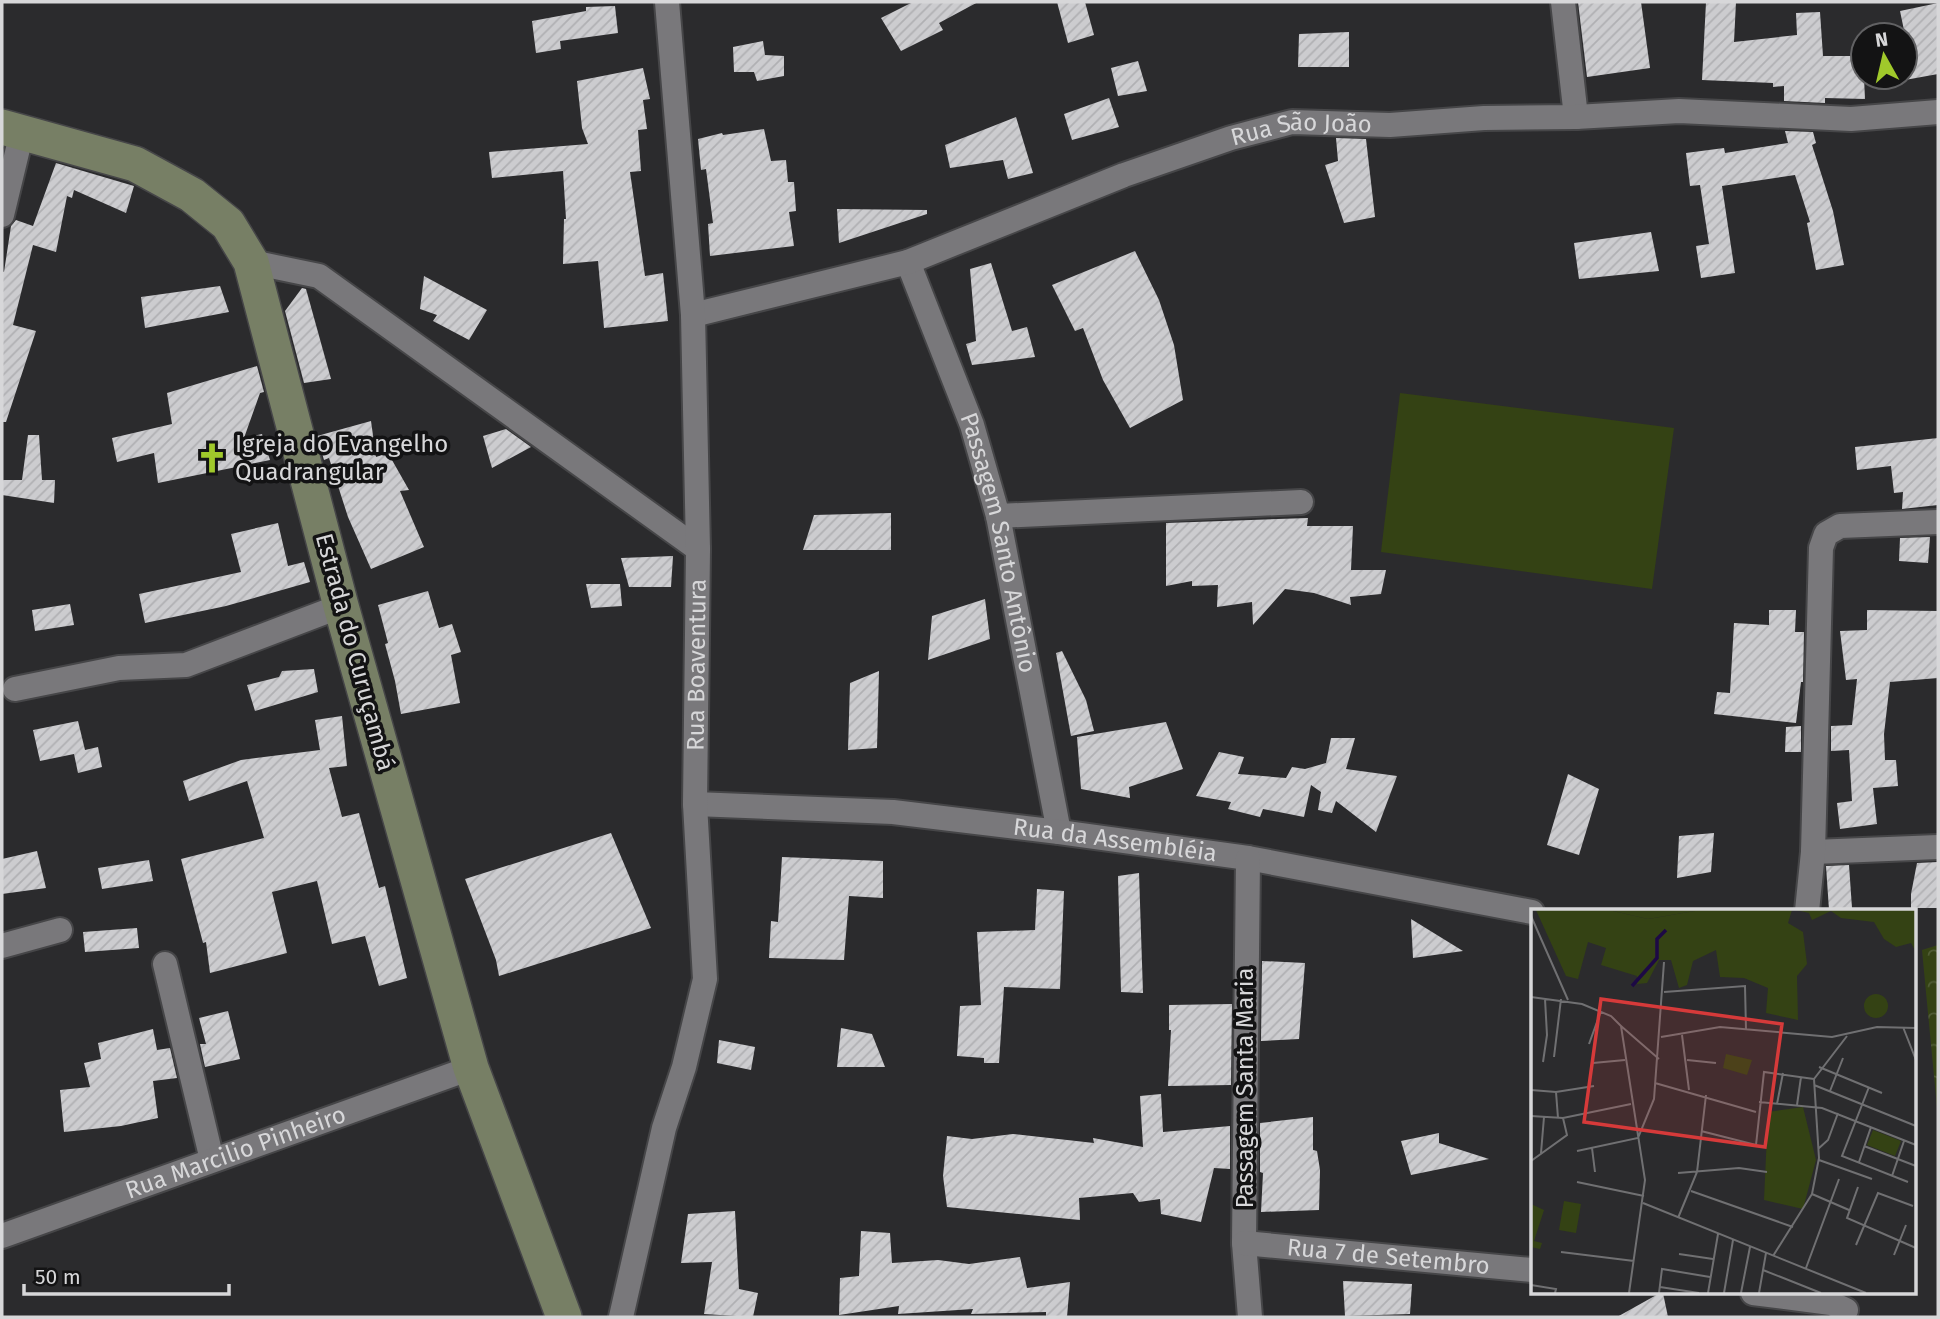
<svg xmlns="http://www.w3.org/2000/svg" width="1940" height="1319" viewBox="0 0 1940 1319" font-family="'Fira Sans',sans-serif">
	<defs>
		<pattern id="forest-crowns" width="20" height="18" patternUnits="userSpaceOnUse" patternTransform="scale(1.75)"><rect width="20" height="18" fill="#344214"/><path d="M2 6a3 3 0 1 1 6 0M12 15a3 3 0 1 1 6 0" fill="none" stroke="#515d36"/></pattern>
		<pattern id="building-hatch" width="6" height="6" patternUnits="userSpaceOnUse" patternTransform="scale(1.75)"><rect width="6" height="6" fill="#cccccf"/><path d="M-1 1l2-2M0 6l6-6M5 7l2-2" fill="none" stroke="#b0b0b3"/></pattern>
	</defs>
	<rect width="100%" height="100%" fill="#2b2b2d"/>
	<path fill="#344214" d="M1400 393 1674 428 1652 589 1381 552Z"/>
	<path fill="url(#forest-crowns)" d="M1938 945V1118L1922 950Z"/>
	<g fill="url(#building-hatch)">
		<path d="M913 2H978L939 23 943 30 901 51 881 18Z"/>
		<path d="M1057 2H1085L1094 35 1068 43Z"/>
		<path d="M1578 2H1641L1650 68 1587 77Z"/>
		<path d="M1706 2H1736L1734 42 1797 35 1796 13 1820 12 1823 56H1863L1865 99 1825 98V103L1784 101V86L1773 87V83L1702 80Z"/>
		<path d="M1938 3V74L1905 80V35L1900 11Z"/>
		<path d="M615 6 618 33 560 41 561 49 536 53 532 21 586 11V7Z"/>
		<path d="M1349 32V67H1298L1299 34Z"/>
		<path d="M763 41 765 55 784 56V76L757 81 754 72H734L733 47Z"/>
		<path d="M1138 61 1147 91 1118 96 1111 68Z"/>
		<path d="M643 68 650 99 643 100 647 129 638 130 641 171 630 172 645 276 663 273 668 321 604 328 598 261 563 264 564 219H566L563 171 492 178 489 152 588 144 582 128 577 81Z"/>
		<path d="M1109 98 1119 127 1072 140 1064 114Z"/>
		<path d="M1016 117 1033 173 1008 179 1003 160 950 168 945 145Z"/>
		<path d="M764 129 771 161 786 160 788 182H794L796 211 789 212 794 246 710 256 708 224 713 223 706 169 701 170 698 139 722 133 723 135Z"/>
		<path d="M1785 131 1813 132 1816 143 1812 145 1833 211 1844 265 1816 270 1807 223 1810 222 1795 175 1722 186 1735 273 1701 278 1696 246 1709 244 1700 185 1690 186 1686 153 1724 148 1725 153 1788 143Z"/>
		<path d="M1336 138 1366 139 1375 217 1344 223 1325 165 1338 161Z"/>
		<path d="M56 163 134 186 126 213 74 190 72 198 67 196 56 252 33 245 13 325 36 331 6 422H2V271L4 272 11 226 16 220 33 226Z"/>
		<path d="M837 209 927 210V214L839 243Z"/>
		<path d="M1651 232 1659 271 1579 279 1574 243Z"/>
		<path d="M1135 251 1159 300 1174 345 1183 400 1130 428 1103 380 1083 328 1075 331 1052 285Z"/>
		<path d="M991 263 1012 331 1027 327 1035 357 972 365 966 344 976 341 970 269Z"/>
		<path d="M424 276 487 310 469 340 433 321 437 315 420 309Z"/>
		<path d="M220 286 229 312 145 328 141 297Z"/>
		<path d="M302 288 306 289 331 379 304 383 285 311Z"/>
		<path d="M257 366 264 392 260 393 244 438 262 434 270 460 158 483 154 453 117 462 112 438 172 424 167 393Z"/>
		<path d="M371 421 376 457 388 453 409 490 400 491 424 547 371 569 348 517 329 458 324 460 317 436Z"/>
		<path d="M506 429 531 447 492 468 483 436Z"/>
		<path d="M28 435H39L42 480H55L54 503 2 495V480H22Z"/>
		<path d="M1938 438V505L1902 509 1903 492 1894 493 1891 466 1857 470 1855 447Z"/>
		<path d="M891 513V550H803L814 515Z"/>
		<path d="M1308 518 1307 526H1353L1351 570H1386L1381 594 1350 597 1351 605 1314 593 1285 589 1253 625 1252 602 1217 607 1218 585 1192 586V581L1166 586V523Z"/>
		<path d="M278 523 288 566 304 562 310 582 226 606 145 623 139 594 241 572 231 534Z"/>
		<path d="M1930 537 1928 563 1899 561 1900 538Z"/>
		<path d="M673 556 671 587H629L621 558Z"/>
		<path d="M586 584H620L622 606 591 608Z"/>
		<path d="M428 591 439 628 452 624 461 652 451 655 460 703 401 714 395 681 385 644 388 643 378 605Z"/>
		<path d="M985 599 990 639 928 660 932 616Z"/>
		<path d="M70 604 74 625 35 631 32 610Z"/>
		<path d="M1769 610H1796L1795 632H1804L1803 682H1801L1796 723 1714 714 1717 692 1730 693 1734 623 1769 625Z"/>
		<path d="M1867 610 1938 611V678L1890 682 1884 734 1885 760H1896L1898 786 1873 788 1877 824 1840 829 1837 803 1852 801 1849 750 1831 751V726L1852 725 1857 679 1846 680 1840 631 1867 630Z"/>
		<path d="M1062 651 1086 700 1094 731 1071 736 1056 653Z"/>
		<path d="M314 669 318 692 255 711 247 685 279 677 282 671Z"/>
		<path d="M879 671 877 748 848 750 850 683Z"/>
		<path d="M342 716 347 766 329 768 342 817 359 813 379 888 385 886 407 978 379 986 365 936 332 944 317 881 272 892 287 953 210 973 206 942 203 943 181 859 264 838 247 781 189 801 183 781 241 760 320 750 315 720Z"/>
		<path d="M78 721 85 750 98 747 102 767 78 773 74 754 40 761 33 730Z"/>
		<path d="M1166 722 1183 769 1129 787 1130 798 1081 789 1077 737Z"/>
		<path d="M1801 726V752H1785L1786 727Z"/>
		<path d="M1331 738H1355L1346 769 1397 776 1376 832 1336 801 1332 813 1318 810 1321 792 1311 785 1304 817 1263 809 1260 817 1228 809 1231 802 1196 796 1219 752 1244 757 1238 774 1286 778 1292 767 1305 769 1326 763Z"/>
		<path d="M1568 774 1599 789 1579 855 1547 845Z"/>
		<path d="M611 833 651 928 499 976 496 960 465 879Z"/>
		<path d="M1714 833 1711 872 1677 878 1679 836Z"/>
		<path d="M37 851 46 888 2 894V859Z"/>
		<path d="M782 857 883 861V898L849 896 844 960 769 958 771 921 778 922Z"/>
		<path d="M149 860 153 881 102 889 98 868Z"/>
		<path d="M1938 862V908H1911V894L1917 863Z"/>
		<path d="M1849 865 1852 908 1829 910 1826 866Z"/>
		<path d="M1139 873 1143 993 1121 992 1118 876Z"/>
		<path d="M1037 889 1064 891 1060 989 1004 987 999 1063H984V1058L957 1056 960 1006 981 1005 977 932 1035 930Z"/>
		<path d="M1411 919 1463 951 1413 958Z"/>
		<path d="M137 928 139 948 85 952 83 932Z"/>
		<path d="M1262 961 1305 963 1299 1039 1261 1041Z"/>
		<path d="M1232 1004 1231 1085 1168 1086 1171 1030H1169V1005Z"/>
		<path d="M228 1011 240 1059 205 1067 200 1044H206L199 1018Z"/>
		<path d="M841 1028 872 1034 885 1067H837Z"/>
		<path d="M153 1029 157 1050 170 1048 177 1078 153 1081 158 1118 121 1126 64 1132 60 1090 90 1087 84 1063 101 1059 98 1043Z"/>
		<path d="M719 1040 755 1047 751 1070 717 1063Z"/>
		<path d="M1161 1094 1163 1132 1230 1126V1169L1214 1168 1201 1222 1161 1214 1160 1199 1139 1202 1133 1193 1079 1198 1080 1220 947 1207 943 1176 947 1136 972 1139 1013 1134 1094 1143 1093 1138 1143 1147 1140 1096Z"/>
		<path d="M1313 1117V1150L1317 1151 1320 1170 1319 1210 1261 1212 1263 1173 1260 1172V1123Z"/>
		<path d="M1439 1133V1143L1489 1159 1411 1175 1401 1141Z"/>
		<path d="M735 1211 739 1289 758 1293 753 1317 704 1314 712 1262 681 1263 688 1214Z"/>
		<path d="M861 1231 890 1233 892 1263 938 1260 969 1264 1020 1257 1027 1288 1070 1282 1067 1317H1046V1312L971 1314 973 1309 898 1314 899 1306 839 1315 840 1278 859 1276Z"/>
		<path d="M1343 1281 1412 1284 1410 1314 1345 1316Z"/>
		<path d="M1660 1293H1663L1668 1317H1617Z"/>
	</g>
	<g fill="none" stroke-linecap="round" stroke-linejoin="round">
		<g stroke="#464648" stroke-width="28">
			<g id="street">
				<path d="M1563 2 1576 117"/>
				<path d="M2 215 22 132"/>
				<path d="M251 262 319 276 698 549"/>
				<path id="s1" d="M908 262 972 425 998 516 1059 832"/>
				<path id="s2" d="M693 315 908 262 1124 175 1231 138 1292 122 1390 125 1484 118 1576 117 1679 111 1851 119 1938 112"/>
				<path d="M998 516 1301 502"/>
				<path d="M15 689 119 668 186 665 341 606"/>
				<path id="s3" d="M695 804 893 812 1059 832 1248 858 1532 912"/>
				<path d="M1813 852 1938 847"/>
				<path d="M1248 858 1244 1243 1250 1317"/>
				<path d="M1807 911 1813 852 1821 548 1826 534 1840 526 1938 522"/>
				<path d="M2 946 60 930"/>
				<path d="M165 964 212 1160"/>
				<path id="s4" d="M2 1236 471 1068"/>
				<path id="s5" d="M1244 1243 1532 1270"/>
				<path d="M1753 1293 1831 1303 1846 1310"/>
				<path id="s6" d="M621 1317 664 1128 684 1067 705 979 695 804 698 549 693 315 667 2"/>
			</g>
		</g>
		<g stroke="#464648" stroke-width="38">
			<path id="secondary" d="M2 127 135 164 192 195 228 224 251 262 341 606 471 1068 564 1317"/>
		</g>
		<use href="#street" stroke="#79787b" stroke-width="24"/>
		<use href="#secondary" stroke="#777f65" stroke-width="35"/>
	</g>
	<defs>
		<g id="church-bare" transform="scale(2.415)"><path d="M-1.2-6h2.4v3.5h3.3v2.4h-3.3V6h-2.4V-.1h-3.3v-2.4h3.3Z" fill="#a0c92b" stroke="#131314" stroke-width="2.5" paint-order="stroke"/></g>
	</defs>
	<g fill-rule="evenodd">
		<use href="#church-bare" x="212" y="458"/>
	</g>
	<g text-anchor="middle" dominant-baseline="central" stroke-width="7" stroke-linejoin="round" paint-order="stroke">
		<g font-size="24" fill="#d7d7d9" stroke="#131314">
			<text stroke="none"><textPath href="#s2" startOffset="639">Rua São João</textPath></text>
			<text stroke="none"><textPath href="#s1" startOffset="296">Passagem Santo Antônio</textPath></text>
			<text transform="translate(355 652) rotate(75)">Estrada do Curuçambá</text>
			<text stroke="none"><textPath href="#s6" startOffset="663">Rua Boaventura</textPath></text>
			<text stroke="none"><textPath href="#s3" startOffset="422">Rua da Assembléia</textPath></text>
			<text transform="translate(1245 1088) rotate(-90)">Passagem Santa Maria</text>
			<text stroke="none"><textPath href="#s4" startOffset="248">Rua Marcilio Pinheiro</textPath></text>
			<text stroke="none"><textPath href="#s5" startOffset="145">Rua 7 de Setembro</textPath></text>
		</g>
		<g font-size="24" fill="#d7d7d9" stroke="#131314" text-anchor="start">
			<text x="235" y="444">Igreja do Evangelho<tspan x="235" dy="28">Quadrangular</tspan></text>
		</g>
	</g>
	<g transform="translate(1531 909)">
		<rect width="385" height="385" fill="#2b2b2d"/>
		<path d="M333 97a12 12 0 1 1 24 0a12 12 0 1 1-24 0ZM195 145 221 151 216 166 192 159ZM342 221 370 232 364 247 336 236ZM33 292 50 295 45 324 28 321Z" fill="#344214"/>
		<path d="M5 1H78L117 10 169 1H261L257 14 272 23 276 55 266 67 267 111 235 104 237 79 213 69 189 68 185 41 162 52 156 76 148 79 140 51H128L116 74 106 75V67L70 56 75 39 57 33 47 70 35 67ZM265 1H385V43L380 34 365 38 353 30 343 13 310 9 300 2 281 11 278 4ZM272 198 285 251 272 300 233 291 237 203ZM0 295 13 301 3 332 11 334 9 340 0 338Z" fill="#344214"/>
		<path d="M78 1H169L117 10Z" fill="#344214"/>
		<path fill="none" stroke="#1d0945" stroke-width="3.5" d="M101 77 126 49V30L135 21"/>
		<path fill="none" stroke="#707072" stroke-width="2" d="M0 7 37 91M133 83 214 77 215 121M0 88 51 95 80 107 90 117 114 271 98 384M90 117 128 150M372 118 385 151M151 126 158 181M130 128 189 118 301 128 346 118 385 119M58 135 70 102M23 148 30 90M156 151 185 154M12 153 16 126 14 90M62 154 94 151M288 158 351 184M124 174 225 203M283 176 385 217M338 178 311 247 377 273M0 181 25 183 63 177M299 182 312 149M25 183 27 209M228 193 291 199 385 236M246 195 252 164M266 196 270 168M0 207 32 209 100 195M170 222 225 236 233 163 283 170M333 237 385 257M61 239 64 263M287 240 297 231 307 204M46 242 107 229 123 190 133 53M10 244 13 208M288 251 341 270M0 252 36 226 32 209M328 253 340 218M147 264 208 259 236 263M361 267 373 232M46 273 113 287M327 278 316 309 385 339M160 282 262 318M281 285 318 301M112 294 335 384M147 309 166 263 175 186M325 336 347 284 382 297M30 343 103 352M148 345 182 350M363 346 375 316M242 347 281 285 288 249 283 170 316 127M275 359 308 270M232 361 290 384M0 376 25 380 24 384M129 378 168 384M128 384 131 360 179 368M177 384 187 325M193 384 202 331M210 384 219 338M228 384 235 344"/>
		<path fill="#d63a3a" fill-opacity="0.15" stroke="#d63a3a" stroke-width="3.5" d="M70 90 251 115 234 238 53 213Z"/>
		<rect width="385" height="385" fill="none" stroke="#d7d7d9" stroke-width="3.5"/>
	</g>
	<rect width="1940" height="1319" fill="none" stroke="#d7d7d9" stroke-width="7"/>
	<g transform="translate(1884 56) rotate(352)"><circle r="33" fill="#131314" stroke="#616163" stroke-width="2"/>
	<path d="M0-5L12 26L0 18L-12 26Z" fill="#a0c92b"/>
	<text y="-10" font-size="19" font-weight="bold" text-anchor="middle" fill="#d7d7d9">N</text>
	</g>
	<path d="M24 1284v10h205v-10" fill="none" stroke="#d7d7d9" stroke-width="3.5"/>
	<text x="35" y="1284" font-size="21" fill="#d7d7d9" stroke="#131314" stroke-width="5" paint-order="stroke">50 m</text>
</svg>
